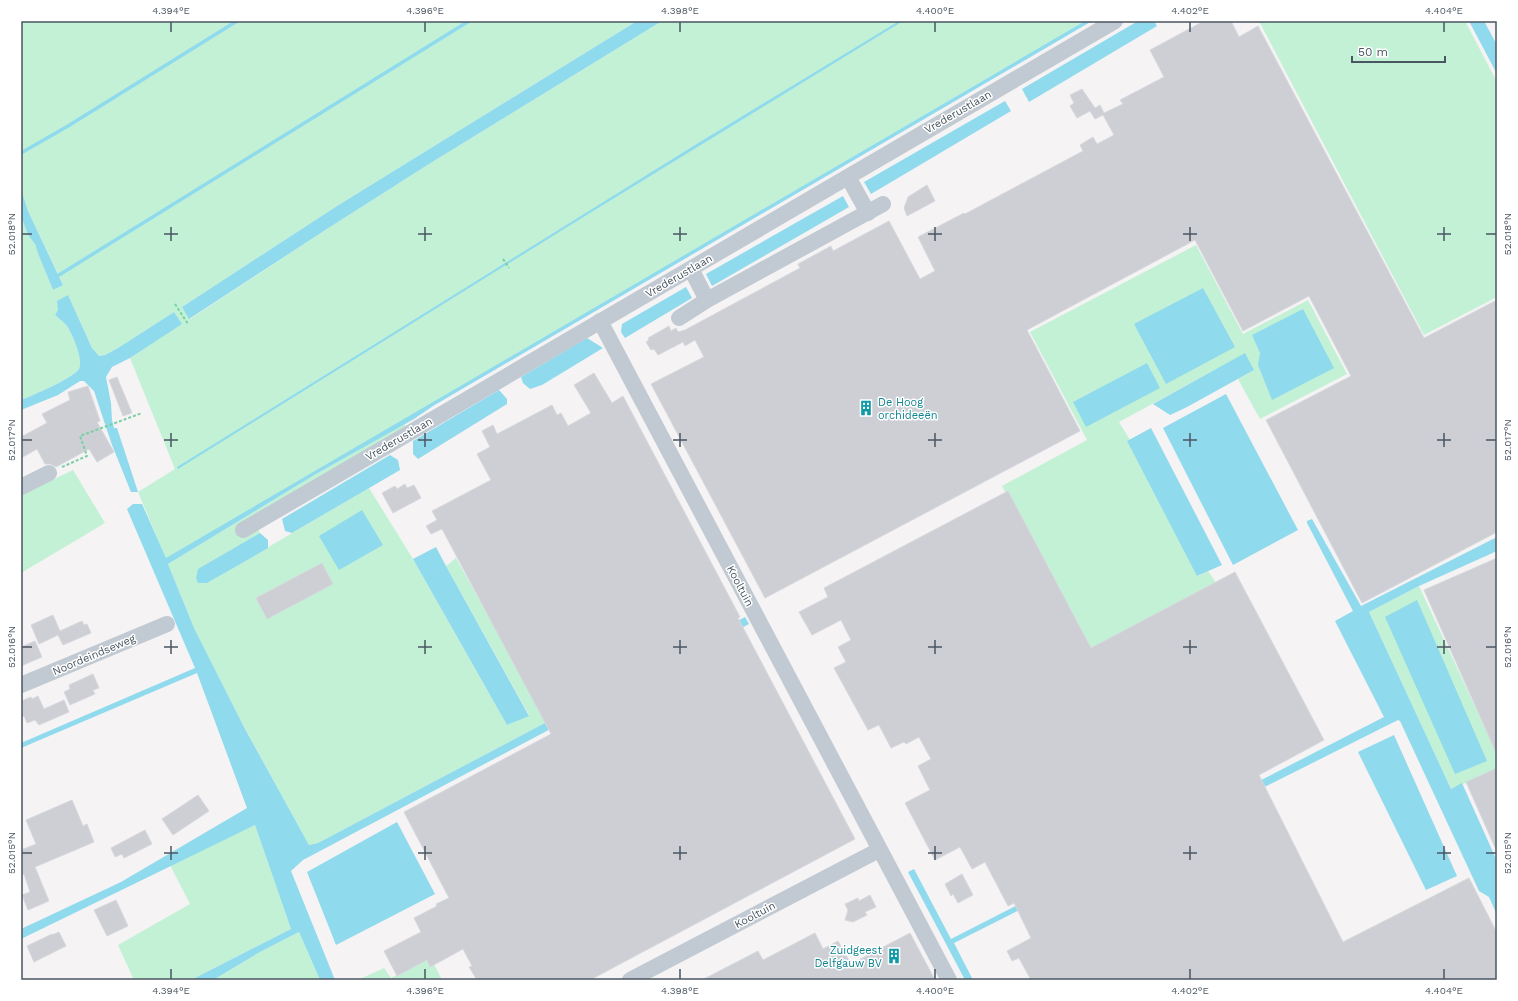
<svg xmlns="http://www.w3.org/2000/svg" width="1518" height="1001" viewBox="0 0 1518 1001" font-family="'Work Sans',sans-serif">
	<rect width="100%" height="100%" fill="#f5f3f3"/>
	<g fill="#c3f1d5">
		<path d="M21 21H637L337 206 182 307 190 319 330 227 429 164 662 21H1085L166 559 138 492 175 469 130 358 181 324 174 312 118 348 105 355 99 356 92 348 68 295 58 303V310L55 315C58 318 63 321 66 325 72 332 84 361 79 369 72 379 33 395 21 400V216L28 235 35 244 39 256 53 290 63 284 28 211 21 189Z"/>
		<path d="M1259 21H1465L1497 82V297L1424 335Z"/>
		<path d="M1196 245 1243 334 1308 300 1347 374 1260 419 1238 379 1254 370 1244 354 1119 422 1130 440 1127 441 1198 576 1208 571 1219 587 1090 651 1002 486 1087 440 1030 332Z"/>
		<path d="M404 424 408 429 257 527 260 533 199 569 207 583 369 488 413 559 507 725 529 715 446 566 456 558 547 722 318 843 309 845 245 729 194 628 168 564 316 474Z"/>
		<path d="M73 470 105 523 21 573V495Z"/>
		<path d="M1419 586 1497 754V770L1451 789 1369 612Z"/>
		<path d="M255 825 291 929 191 980H134L118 945 190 904 170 865Z"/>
		<path d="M299 932 320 980H213L260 952Z"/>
		<path d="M431 958 442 980H358L384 968 391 978Z"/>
	</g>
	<g fill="#90daee">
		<path d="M637 21H662L429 164 330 227 189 319 182 307 337 206Z"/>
		<path d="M899 21H903L585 216 178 469 177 467 695 145Z"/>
		<path d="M1085 21H1092L433 406 414 419 316 474 168 564 194 628 245 729 309 845 318 843 745 617 749 624 303 860 291 871 335 980H320L299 932 260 952 213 980H191L291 929 255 825 21 939V929L121 882 247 808 197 673 21 748V743L195 668 127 509 133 504H142L166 558Z"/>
		<path d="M1138 21H1154L1157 26 1029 102 1022 89Z"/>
		<path d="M1469 21H1484L1497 45V74Z"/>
		<path d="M1005 101 1011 111 871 194 864 182Z"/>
		<path d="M21 189 28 211 63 285 53 290 39 256 35 244 28 235 21 216Z"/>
		<path d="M843 196 849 207 712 286 706 274Z"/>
		<path d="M686 287 692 298 625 338 621 332 622 324Z"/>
		<path d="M1203 288 1235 347 1166 384 1134 324Z"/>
		<path d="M68 295 92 348 99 356 105 355 118 348 174 312 182 324 130 358 112 367 106 377 111 403 112 420 114 428H117L138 492H131L112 445 94 391 84 381H80L58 395 21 410V400C33 395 72 379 79 369 84 361 72 332 66 325 63 321 58 318 55 315L58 310 57 301Z"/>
		<path d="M1303 309 1334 368 1272 400 1258 365 1260 353 1252 335Z"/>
		<path d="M587 338 603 348 542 385 530 389 523 383 521 377Z"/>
		<path d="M1245 353 1254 370 1187 407 1170 415 1153 404Z"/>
		<path d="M1147 363 1160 388 1086 427 1073 402Z"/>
		<path d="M499 390 507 399V404L418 459 413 454V441Z"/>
		<path d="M1226 394 1298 530 1233 565 1163 428Z"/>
		<path d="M1151 428 1222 565 1197 576 1127 441Z"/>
		<path d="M390 455 398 460 400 470 292 533 285 531 282 519Z"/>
		<path d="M362 510 383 545 339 570 319 536Z"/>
		<path d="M1312 519 1361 606 1497 537V551L1419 586 1369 612 1451 789 1462 783 1497 861V915L1489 897 1479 891 1400 721 1398 720 954 943 973 980H965L908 872 914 869 951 939 1384 717 1335 621 1353 611 1307 523V521Z"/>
		<path d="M260 533 268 540V548L207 583H198L196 578 198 569Z"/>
		<path d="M436 547 446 566 529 716 507 725 413 559Z"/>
		<path d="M1417 600 1487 761 1455 774 1385 617Z"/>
		<path d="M1394 735 1457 876 1426 890 1358 752Z"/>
		<path d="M397 822 435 894 336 945 307 872Z"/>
	</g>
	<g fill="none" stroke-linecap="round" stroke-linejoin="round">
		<g stroke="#90daee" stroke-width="3.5">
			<path d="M21 153 68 126 237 21"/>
			<path d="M59 275 469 21"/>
		</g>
	</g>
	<g fill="#cdcfd5" stroke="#d7d9de">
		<path d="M1204 21H1231L1239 37 1258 26 1424 338 1497 300V532L1362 603 1266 420 1351 376 1309 296 1243 331 1195 240 1027 330 1080 431 765 598 651 384 704 357 695 340 685 346 683 342 658 355 654 349 651 350 646 342 649 340 648 338 669 326 671 331 676 328 678 332 685 330 800 268 798 264 831 246 833 251 889 221 920 279 935 271 918 237 964 213 965 214 1083 151 1080 145 1093 137 1097 144 1114 135 1103 115 1095 119 1090 111 1077 118 1070 106 1074 103 1070 95 1082 89 1095 108 1100 105 1104 113 1123 104 1120 100 1164 77 1150 50Z"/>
		<path d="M927 185 935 201 907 216 904 208 908 197Z"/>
		<path d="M594 373 612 403 623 396 740 617 738 618 855 839 590 980H477L469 967 472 966 463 949 430 967 427 960 397 976 384 951 421 932 414 918 437 906 436 904 449 898 404 812 551 734 442 529 431 534 426 526 437 520 432 511 491 480 477 454 490 447 482 431 493 425 497 434 552 405 557 415 561 413 568 426 591 413 574 385Z"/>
		<path d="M117 377 132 413 123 416 109 380Z"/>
		<path d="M88 386 100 421 97 422 114 452 97 462 89 449 56 467 50 464H45L37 449 21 458V437L47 423 42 414 70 400 68 392Z"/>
		<path d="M405 484 407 488 414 485 421 498 393 513 382 493 395 486 397 489Z"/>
		<path d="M1008 491 1091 648 1235 572 1324 740 1259 775 1343 942 1469 878 1497 933V980H1031L1019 958 1012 961 1007 951 1031 938 1014 903 1008 906 985 862 972 869 960 847 935 860 905 803 930 790 918 766 931 759 919 737 906 744 904 742 891 748 879 725 868 730 834 668 846 662 838 647 851 640 841 620 812 635 799 612 828 597 824 588Z"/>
		<path d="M1497 558V755L1424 590Z"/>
		<path d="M322 563 333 584 267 619 256 598Z"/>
		<path d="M53 615 60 631 82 621 84 625 87 624 91 633 63 645 58 635 39 644 31 625Z"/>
		<path d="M35 641 42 657 21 666V647Z"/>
		<path d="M93 674 99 688 93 690 95 694 70 705 64 692 70 689 69 685Z"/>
		<path d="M38 696 44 709 64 700 69 712 39 725 35 720 27 723 24 716 21 717V701L31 697 32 699Z"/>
		<path d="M1497 768V852L1466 782Z"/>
		<path d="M198 795 209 811 173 835 162 819Z"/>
		<path d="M72 800 83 826 87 824 94 842 35 867 49 901 28 910 22 895 30 892 24 874 21 875V850L36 844 26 820Z"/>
		<path d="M145 830 152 844 124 858 122 854 115 857 111 848Z"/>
		<path d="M962 874 973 895 958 903 953 894 951 896 945 884Z"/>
		<path d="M870 895 876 907 865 912 867 915 853 922 845 920 848 910 845 904 858 898 859 901Z"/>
		<path d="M116 900 128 926 107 936 94 910Z"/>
		<path d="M59 932 66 946 34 962 27 946 52 934V935Z"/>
		<path d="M815 933 823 949 838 941 851 964 910 933 935 980H702L758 951 763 960Z"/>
	</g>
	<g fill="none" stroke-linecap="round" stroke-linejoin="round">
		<g stroke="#7ad0a6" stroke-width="2" stroke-dasharray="3 2" stroke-linecap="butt">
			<path d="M503 259 509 268"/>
			<path d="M175 304 188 324"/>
			<path d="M62 467 87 456 80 436 142 413"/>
		</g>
		<g stroke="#c1cad2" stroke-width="16">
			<path d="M848 177 868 213"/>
			<path d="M691 269 707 300"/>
			<path d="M679 318 707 300 883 204"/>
			<path d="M600 321 949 980"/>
			<path d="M21 487 49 473"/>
			<path d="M243 530 1115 21"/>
			<path d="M21 685 167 624"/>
			<path d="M630 980 879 850"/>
		</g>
	</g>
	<path fill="none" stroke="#4a5661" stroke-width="1.5" d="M171 22V32M425 22V32M680 22V32M935 22V32M1190 22V32M1444 22V32M171 227V241M425 227V241M680 227V241M935 227V241M1190 227V241M1444 227V241M22 234H32M164 234H178M418 234H432M673 234H687M928 234H942M1183 234H1197M1437 234H1451M1486 234H1496M171 433V447M425 433V447M680 433V447M935 433V447M1190 433V447M1444 433V447M22 440H32M164 440H178M418 440H432M673 440H687M928 440H942M1183 440H1197M1437 440H1451M1486 440H1496M171 640V654M425 640V654M680 640V654M935 640V654M1190 640V654M1444 640V654M22 647H32M164 647H178M418 647H432M673 647H687M928 647H942M1183 647H1197M1437 647H1451M1486 647H1496M171 846V860M425 846V860M680 846V860M935 846V860M1190 846V860M1444 846V860M22 853H32M164 853H178M418 853H432M673 853H687M928 853H942M1183 853H1197M1437 853H1451M1486 853H1496M171 969V979M425 969V979M680 969V979M935 969V979M1190 969V979M1444 969V979"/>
	<defs>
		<g id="building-bare" transform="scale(1.2)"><path d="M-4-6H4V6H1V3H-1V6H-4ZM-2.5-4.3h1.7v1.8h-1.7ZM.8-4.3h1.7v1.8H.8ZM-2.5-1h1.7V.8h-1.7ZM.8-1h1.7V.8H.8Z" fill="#0f9aa8" stroke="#fff" stroke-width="2.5" paint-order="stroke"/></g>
	</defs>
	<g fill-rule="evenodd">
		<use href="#building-bare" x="866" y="408"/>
		<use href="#building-bare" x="894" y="956"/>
	</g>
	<g text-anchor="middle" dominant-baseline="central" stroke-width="3" stroke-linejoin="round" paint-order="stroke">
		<g font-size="11" fill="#4a5661" stroke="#fff">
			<text transform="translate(958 112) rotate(-30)">Vrederustlaan</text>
			<text transform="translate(679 276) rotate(-30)">Vrederustlaan</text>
			<text transform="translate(399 439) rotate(-30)">Vrederustlaan</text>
			<text transform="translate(740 586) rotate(62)">Kooltuin</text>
			<text transform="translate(94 655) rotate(-23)">Noordeindseweg</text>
			<text transform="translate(755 915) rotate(-28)">Kooltuin</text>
		</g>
		<g font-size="11" fill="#0d838f" stroke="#fff" text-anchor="start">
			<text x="878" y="402">De Hoog<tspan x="878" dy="13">orchideeën</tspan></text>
			<text x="882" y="950" text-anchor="end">Zuidgeest<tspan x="882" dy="13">Delfgauw BV</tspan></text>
		</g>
	</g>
	<rect width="1518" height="1001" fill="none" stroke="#ffffff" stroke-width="44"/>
	<path d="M1352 56v6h93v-6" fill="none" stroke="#4a5661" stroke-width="2"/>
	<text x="1358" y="56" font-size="12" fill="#4a5661" stroke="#ffffff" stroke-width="3" paint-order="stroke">50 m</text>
	<rect x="22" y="22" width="1474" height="957" fill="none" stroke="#4a5661" stroke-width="1.5"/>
	<g font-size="10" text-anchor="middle" fill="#4a5661">
		<text x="171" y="14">4.394°E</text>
		<text x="425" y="14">4.396°E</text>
		<text x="680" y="14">4.398°E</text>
		<text x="935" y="14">4.400°E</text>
		<text x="1190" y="14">4.402°E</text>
		<text x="1444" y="14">4.404°E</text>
		<text transform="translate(11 234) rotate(-90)" y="4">52.018°N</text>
		<text transform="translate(1507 234) rotate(-90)" y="4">52.018°N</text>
		<text transform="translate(11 440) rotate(-90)" y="4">52.017°N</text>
		<text transform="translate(1507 440) rotate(-90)" y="4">52.017°N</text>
		<text transform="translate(11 647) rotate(-90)" y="4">52.016°N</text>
		<text transform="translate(1507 647) rotate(-90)" y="4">52.016°N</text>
		<text transform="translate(11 853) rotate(-90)" y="4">52.015°N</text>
		<text transform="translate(1507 853) rotate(-90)" y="4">52.015°N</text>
		<text x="171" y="994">4.394°E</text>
		<text x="425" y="994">4.396°E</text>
		<text x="680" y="994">4.398°E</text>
		<text x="935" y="994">4.400°E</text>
		<text x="1190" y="994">4.402°E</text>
		<text x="1444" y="994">4.404°E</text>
	</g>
</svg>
